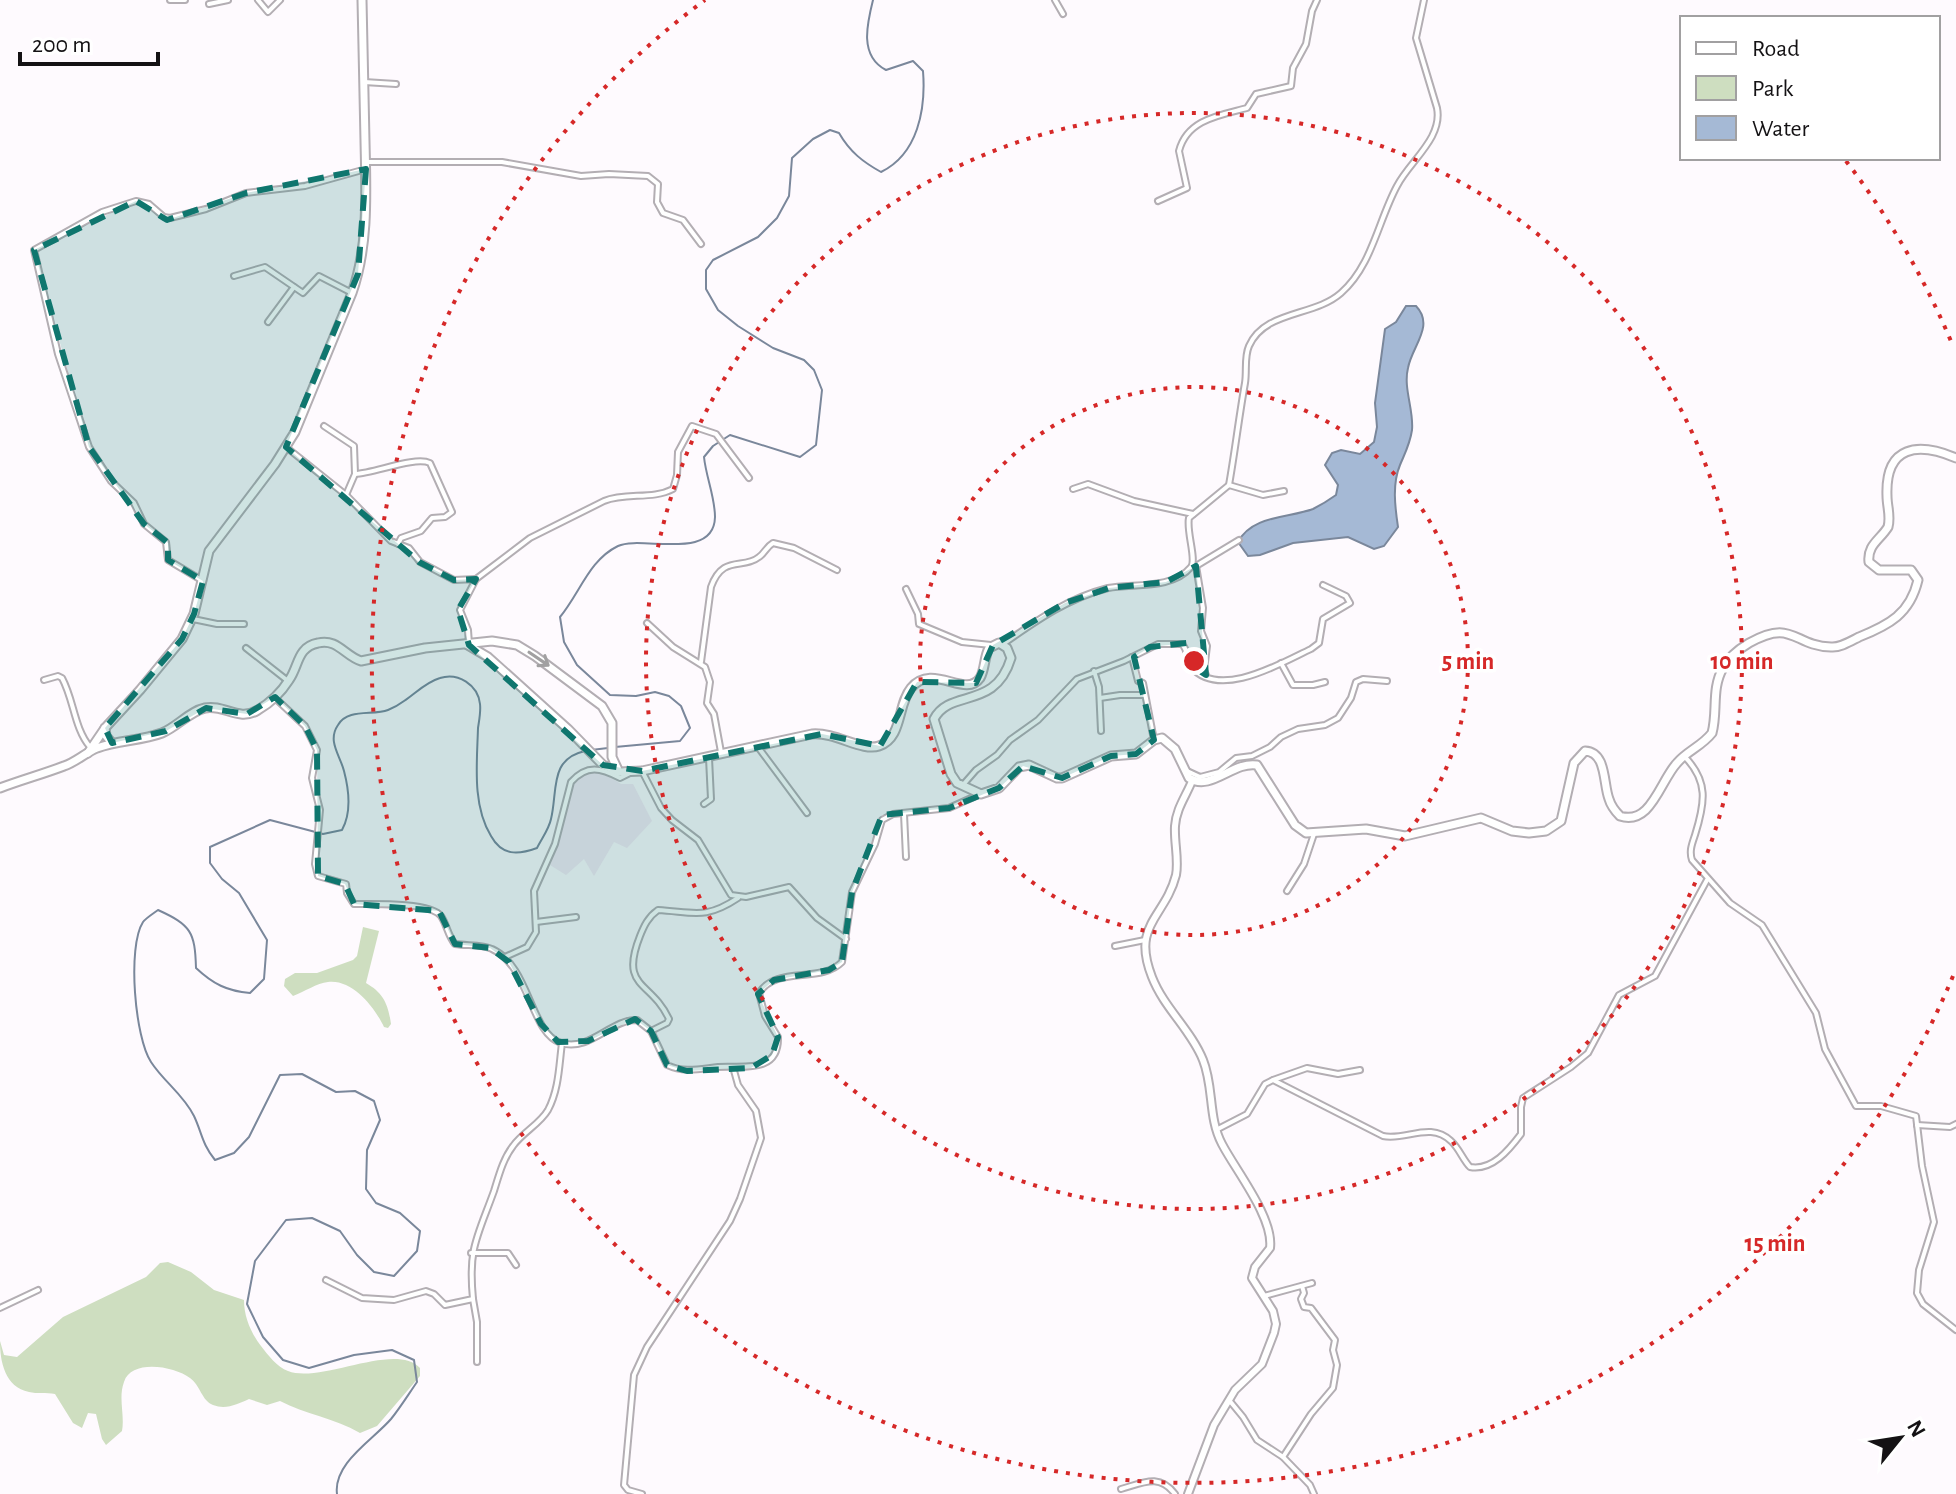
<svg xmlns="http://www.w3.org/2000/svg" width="1956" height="1494" viewBox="0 0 1956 1494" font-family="'Alegreya Sans',sans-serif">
	<rect width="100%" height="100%" fill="#fefafe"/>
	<path fill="#f6eaf5" d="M598 770 621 784H633L652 821 627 848 614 842 594 876 584 859 566 875 550 865 563 827 570 791 576 779 589 771Z"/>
	<g fill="#cedec0">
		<path d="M363 927 379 931 366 983C383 993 388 1003 391 1024L388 1028 384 1027C375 1008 353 979 328 982 317 983 304 992 293 996L284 986 285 979 295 973H317L353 960 357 956Z"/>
		<path d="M168 1262 191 1272 214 1290 244 1300C244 1317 251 1333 261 1346 268 1355 277 1367 288 1371 321 1384 395 1341 420 1368V1376L377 1426 360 1433C334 1418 305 1414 280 1401L267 1405 249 1399C238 1404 226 1410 213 1405 202 1401 200 1385 190 1378 174 1366 131 1359 124 1382 118 1398 125 1415 122 1431L106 1445 102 1439 96 1414 88 1413 82 1428 73 1423 55 1394C46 1392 37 1394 29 1392 5 1387 0 1362 0 1341L4 1355 17 1357 63 1317 146 1277 160 1263Z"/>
	</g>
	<path fill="#a5b9d5" stroke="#7a879b" stroke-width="2" d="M1406 306H1416C1435 326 1412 346 1408 368 1403 388 1414 410 1412 430 1410 444 1405 453 1400 465 1392 484 1395 507 1398 527L1384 546 1374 549 1348 537 1293 543 1260 555 1248 556 1238 542C1252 515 1289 518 1313 509 1321 505 1329 500 1336 495L1338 485 1325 465 1332 453 1341 450 1360 454 1374 442 1377 427 1375 403 1385 329 1396 322Z"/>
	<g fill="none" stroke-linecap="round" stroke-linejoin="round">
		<g stroke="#7a879b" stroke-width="2">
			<path d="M615 747 680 741 690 728 681 706 669 696 655 692 636 696 610 695 577 665 564 642 560 617C580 593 589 560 618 546 641 535 714 562 715 517 715 497 706 477 704 457L713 446 730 435 800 457 816 445 822 390 814 370 804 360 773 348 738 326 718 310 706 289V270L713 260 758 237 777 218 789 196 792 158 813 139 830 130 839 133C850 152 863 162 881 172 918 154 926 109 923 71L913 61 886 70C859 56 867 24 873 0"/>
			<path d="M591 750 608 748"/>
			<path d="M337 1494C333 1463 373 1440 391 1419 400 1408 408 1395 417 1382L414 1360 392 1350 354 1355 309 1368 283 1360 263 1337 247 1304 255 1261 286 1220 312 1218 340 1231 357 1255 374 1272 394 1276 417 1251 420 1231 400 1213 376 1203 366 1189 367 1150 380 1120 374 1101 355 1091 336 1092 302 1074 280 1075 249 1137 234 1153 215 1160C202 1144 202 1133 194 1116 183 1094 164 1082 151 1062 135 1038 127 947 143 922 146 918 154 913 158 910 191 925 195 932 196 968 213 984 227 991 250 993L264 979 267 940 239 893 222 879 210 863V847L270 820 323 834 342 830C352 812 349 790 344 771 340 755 327 741 338 725 348 708 373 716 388 710 393 708 400 704 404 701 416 693 426 682 440 678 458 672 478 685 480 704 481 712 479 721 478 728 477 763 472 805 491 836 502 856 518 855 537 848 542 838 549 829 551 819 558 790 549 759 585 751"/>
		</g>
		<g stroke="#b3aeb3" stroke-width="8">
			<g id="minor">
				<path d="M170 0H185"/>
				<path d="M258 0 268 12 280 0"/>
				<path d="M1055 0 1063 14"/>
				<path d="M209 4 228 0"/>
				<path d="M364 82 396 84"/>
				<path d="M365 162H502L581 176 609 174 648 176 658 184 657 202 663 213 683 220 701 244"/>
				<path d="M1158 201 1187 188 1179 151C1187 119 1221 115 1247 108L1256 94 1291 86 1293 68 1306 44 1312 11 1317 0"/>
				<path d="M234 276 265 267 303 293 319 276 352 293"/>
				<path d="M268 322 294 287"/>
				<path d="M324 426 354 446 355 474 346 495"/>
				<path d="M286 447 346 495 391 541 409 548 420 562 454 580 476 579 460 610 468 630 469 644"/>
				<path d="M355 474C375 473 415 456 430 463L452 512 445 517 432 518 421 531 401 538 398 544"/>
				<path d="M1229 485 1263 495 1284 491"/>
				<path d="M1073 489 1088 484 1134 501 1193 514"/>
				<path d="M1196 566 1203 608 1201 631 1207 646 1204 670 1206 675"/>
				<path d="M1196 566 1239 540"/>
				<path d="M476 579 530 538 604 501C626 492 652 500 673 489L677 475 678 452 692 426 716 434 749 478"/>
				<path d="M203 581 168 560 166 542 144 524 134 503 111 481 89 447 58 354 34 250 102 212 136 201 149 204 164 217 170 218 206 209 246 193 305 186 366 169"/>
				<path d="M906 589 918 614 919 624 962 642 991 645"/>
				<path d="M193 619 217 624H244"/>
				<path d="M647 623 673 647 705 667 710 682 707 703 714 714 721 752"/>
				<path d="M1003 644C1036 621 1068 598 1108 588 1133 583 1172 590 1191 567 1197 560 1186 531 1189 518L1229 485C1235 451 1239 417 1245 383 1247 371 1244 357 1249 346 1265 310 1314 317 1341 293 1372 266 1378 221 1397 186 1410 161 1443 138 1437 108L1416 38 1424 0"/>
				<path d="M246 648 288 681"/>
				<path d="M1132 657 1138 681 1143 683 1154 740"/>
				<path d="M701 662 711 587C723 554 743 570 759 557 765 553 766 547 773 543L794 548 837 570"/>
				<path d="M1281 663 1293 685H1313L1325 682"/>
				<path d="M1094 671 1099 687 1101 731"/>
				<path d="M44 680 58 676 62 678C74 700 74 728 90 747"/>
				<path d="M274 697 305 726 317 750 312 778 320 810 315 864 318 876 346 884 347 893 354 904C372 904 431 902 441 916 447 925 448 936 455 944 467 946 482 944 492 949 530 966 530 1033 561 1043 590 1052 611 1019 637 1020L651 1031 667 1065C684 1073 699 1069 718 1067 741 1065 779 1075 778 1037L765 1016 759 993C777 965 820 984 842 962L852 892 875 844 882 820 893 814 949 808 978 795"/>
				<path d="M1100 698 1120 695H1145"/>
				<path d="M758 747 807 813"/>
				<path d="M1684 756C1709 781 1705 803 1695 835 1692 844 1689 851 1692 860L1730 903 1762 925 1816 1013 1825 1049 1856 1106H1881L1916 1116 1922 1166 1934 1222 1919 1270 1917 1293 1923 1304 1956 1330"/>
				<path d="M642 771 661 808 672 820 698 840 731 895 746 897 789 887 817 918 846 939"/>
				<path d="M1187 771 1200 777 1219 772 1236 758 1252 756 1270 747 1281 737 1298 729 1325 725 1338 718 1351 698 1356 682 1363 679 1387 681"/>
				<path d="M962 786 976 770 997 755 1010 740 1038 720 1077 679 1124 661 1158 644H1182C1189 651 1185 659 1191 667 1220 700 1281 663 1311 649L1319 643 1323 619 1350 603 1346 596 1323 585"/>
				<path d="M704 804 711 799 709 758"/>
				<path d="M904 814 906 857"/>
				<path d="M1287 891 1304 864 1314 834"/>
				<path d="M536 922 576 917"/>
				<path d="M1115 946 1145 940"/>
				<path d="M505 957 527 947 536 932 534 891 555 844 571 782C587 764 601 768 620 778L630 773"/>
				<path d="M651 1031 667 1023 669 1019C651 980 619 989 640 936 644 926 648 917 658 910 694 912 705 920 738 898"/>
				<path d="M1273 1080 1307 1068 1338 1074 1360 1070"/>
				<path d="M1917 1125 1950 1127 1956 1124"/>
				<path d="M1216 1130 1247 1114 1265 1084 1273 1080 1383 1136C1406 1141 1430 1121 1451 1141 1459 1148 1463 1160 1470 1167 1492 1171 1509 1150 1521 1134V1107L1523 1098 1571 1067 1588 1053 1619 995 1655 976 1707 880"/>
				<path d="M471 1253H508L516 1265"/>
				<path d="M326 1280 362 1298 394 1300 426 1291 434 1294 445 1305 473 1299C468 1248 477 1238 494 1191 499 1175 503 1159 513 1146 523 1132 540 1124 548 1110 559 1089 559 1066 562 1043"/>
				<path d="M1264 1296 1312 1283"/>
				<path d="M473 1299 477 1322V1362"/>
				<path d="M0 1308 38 1290"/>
				<path d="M1229 1400 1243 1417 1257 1440 1283 1457 1310 1485 1314 1494"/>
				<path d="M1283 1457 1311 1414 1333 1388 1337 1365 1333 1350 1335 1340 1311 1308 1304 1307 1301 1299 1304 1293 1302 1286"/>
				<path d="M1121 1489C1143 1483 1159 1473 1175 1494"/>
				<path d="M642 1494 628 1490 624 1485 634 1375 647 1347 730 1221 740 1199 761 1138 756 1111 738 1085 733 1067"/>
			</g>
		</g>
		<g stroke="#b3aeb3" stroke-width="10">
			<path id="secondary" d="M1188 1494 1214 1425 1235 1390 1262 1364 1274 1333 1276 1324 1273 1311 1252 1278 1255 1267 1270 1248C1274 1218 1236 1171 1222 1144 1208 1118 1214 1087 1203 1060 1191 1030 1164 1008 1152 977 1131 924 1165 918 1176 875 1179 860 1174 842 1175 826 1176 809 1186 796 1192 781"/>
		</g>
		<g stroke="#b3aeb3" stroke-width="11">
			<path id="primary" d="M88 753 105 728 140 690 182 639 194 614 209 551 275 464 295 432 352 293C369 245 366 191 365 141 364 94 363 47 362 0"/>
		</g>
		<g stroke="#b3aeb3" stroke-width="11">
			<g id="trunk">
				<path d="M466 644 488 657 568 729 603 765 619 772 642 771 812 734C836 732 862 752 879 746 903 738 897 705 911 688 933 662 965 699 980 678 985 670 984 657 989 648L999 643 1007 648 1011 658C995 711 950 688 934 719L951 774 957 783 981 794 999 788 1019 767 1029 765 1057 778H1062L1111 756 1136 754 1154 740 1162 738 1175 749 1189 778C1211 792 1233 761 1257 765L1295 825 1306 833 1366 829 1405 836 1481 818 1512 831 1529 833 1546 831 1561 821 1574 763 1585 751C1607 752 1603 784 1609 799 1611 806 1615 811 1620 816 1651 826 1660 781 1677 763 1687 751 1702 746 1712 733 1718 711 1711 689 1723 668 1729 656 1739 649 1749 643 1793 618 1793 646 1831 647 1840 648 1851 641 1859 637 1889 625 1910 614 1918 580L1911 570H1879L1869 562C1867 545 1880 540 1888 527 1891 516 1887 507 1887 496 1885 445 1918 442 1956 458"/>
				<path d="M105 728 106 736 112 743"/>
				<path d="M0 788C21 780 43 774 64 766 76 762 85 753 97 748 118 740 141 741 162 733 177 727 190 711 205 708 224 704 239 722 258 710 270 703 282 691 289 680 299 666 297 647 318 643 337 638 345 656 361 661L425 648 492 641 517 645 535 656 602 706 612 723V757L619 772"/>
			</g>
		</g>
		<use href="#minor" stroke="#fff" stroke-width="4"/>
		<use href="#secondary" stroke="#fff" stroke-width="6"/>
		<use href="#primary" stroke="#fff" stroke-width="7"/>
		<use href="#trunk" stroke="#fff" stroke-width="7"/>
	</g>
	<defs><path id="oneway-shaft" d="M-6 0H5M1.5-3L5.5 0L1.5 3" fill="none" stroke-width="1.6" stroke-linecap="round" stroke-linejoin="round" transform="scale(2)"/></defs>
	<use stroke="#a1a0a1" href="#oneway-shaft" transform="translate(539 659) rotate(34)"/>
	<path fill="#0f766e" fill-opacity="0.2" stroke="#0f766e" stroke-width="6" stroke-dasharray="16 10" stroke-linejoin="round" d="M366 169 358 274 286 447 419 562 454 580 476 579 458 610 469 645 603 765 642 771 822 734 880 746 917 682 976 683 993 645 1065 603 1109 588 1166 582 1196 566 1206 675 1189 664 1187 643 1150 647 1134 657 1154 740 1136 754 1111 756 1062 778 1023 766 999 788 949 808 882 815 852 892 842 962 829 970 774 980 758 994 778 1037 772 1055 751 1068 687 1071 667 1065 651 1031 635 1019 588 1041 558 1042 541 1024 509 962 490 948 455 944 439 911 354 904 345 884 318 876 317 750 305 726 275 697 247 714 206 708 166 731 112 743 105 728 182 639 194 614 203 581 168 560V543L144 524 89 447 34 250 136 201 167 220 246 193Z"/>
	<g fill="none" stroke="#d62828" stroke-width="4" stroke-dasharray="4 8">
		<circle cx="1194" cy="661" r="274"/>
		<circle cx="1194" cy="661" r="548"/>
		<path d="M1953 976A822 822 0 1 1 705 0M1846 161A822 822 0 0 1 1953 346"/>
	</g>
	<circle cx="1194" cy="661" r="12" fill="#d62828" stroke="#fff" stroke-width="4"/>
	<g font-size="24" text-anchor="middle" font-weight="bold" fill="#d62828" stroke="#fff" stroke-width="7" stroke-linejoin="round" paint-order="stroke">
		<text x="1468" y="669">5 min</text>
		<text x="1742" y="669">10 min</text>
		<text x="1775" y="1251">15 min</text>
	</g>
	<rect x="1680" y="16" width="260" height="144" fill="#ffffff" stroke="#a1a0a1" stroke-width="2"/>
	<rect x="1696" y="42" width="40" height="12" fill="#ffffff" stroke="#a1a0a1" stroke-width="2"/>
	<text x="1752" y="56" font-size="24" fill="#141214">Road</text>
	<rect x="1696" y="76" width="40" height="24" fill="#cedec0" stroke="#a1a0a1" stroke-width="2"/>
	<text x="1752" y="96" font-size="24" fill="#141214">Park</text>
	<rect x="1696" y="116" width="40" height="24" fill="#a5b9d5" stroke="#a1a0a1" stroke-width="2"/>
	<text x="1752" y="136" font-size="24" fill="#141214">Water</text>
	<g transform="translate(1900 1438) rotate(60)" stroke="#ffffff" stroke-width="6" paint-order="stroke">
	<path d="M0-6L14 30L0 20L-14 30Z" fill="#141214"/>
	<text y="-12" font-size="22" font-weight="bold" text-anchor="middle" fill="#141214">N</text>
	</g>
	<path d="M20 52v12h138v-12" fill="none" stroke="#141214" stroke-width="4"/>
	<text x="32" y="52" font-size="24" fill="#141214" stroke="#ffffff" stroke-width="6" paint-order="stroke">200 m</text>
</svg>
